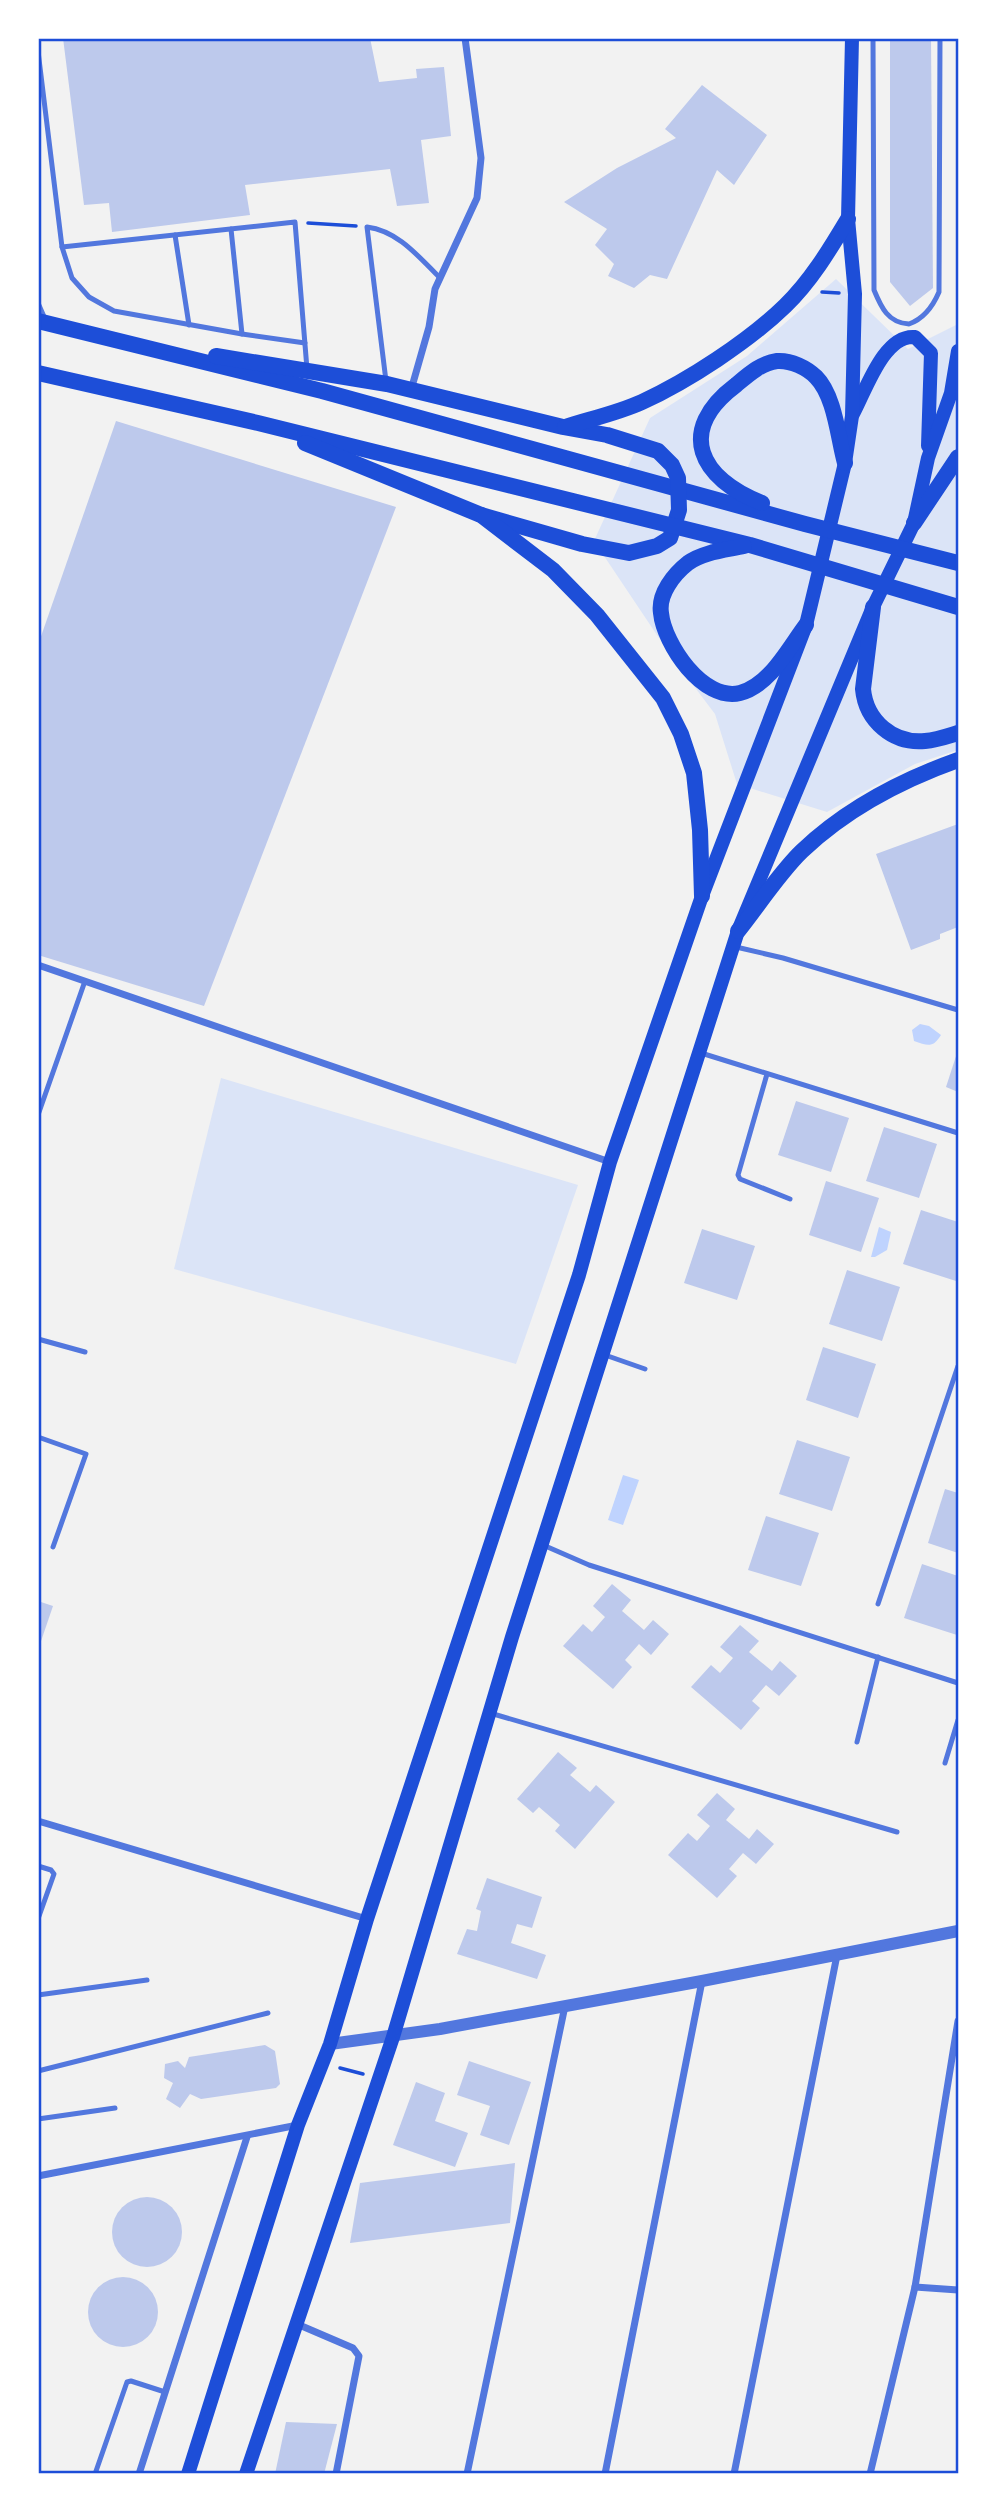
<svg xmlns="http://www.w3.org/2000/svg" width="997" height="2512" viewBox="0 0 997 2512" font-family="'Source Sans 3',sans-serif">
	<rect width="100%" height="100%" fill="#f2f2f2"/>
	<g fill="#dbe4f7">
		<path d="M836 279 908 349 958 324V750L915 764 827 812 737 784 715 714 671 656 594 541 650 418 747 356Z"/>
		<path d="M221 1078 578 1185 516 1364 174 1269Z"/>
	</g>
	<g fill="#bfd3fe">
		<path d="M920 1024 929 1026 941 1035C933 1048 928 1046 914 1041L912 1030Z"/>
		<path d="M879 1227 891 1232 887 1250 875 1257H871Z"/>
		<path d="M623 1475 639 1480 623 1525 608 1520Z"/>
	</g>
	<g fill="#bdc9ec">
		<path d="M63 38H370L379 82 417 78 416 69 444 67 451 136 421 140 429 203 397 206 390 169 245 185 250 215 112 232 109 203 84 205Z"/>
		<path d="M890 38H931L933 288 910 306 890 282Z"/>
		<path d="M702 85 767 135 734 185 717 170 667 279 650 275 634 288 608 276 614 264 595 245 607 229 564 202 617 168 676 138 665 129Z"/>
		<path d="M116 421 396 507 204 1006 38 955V645Z"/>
		<path d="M958 824V927L940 934V939L911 950 876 854Z"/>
		<path d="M958 1050V1092L946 1087Z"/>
		<path d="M796 1101 849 1118 831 1172 778 1155Z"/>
		<path d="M884 1127 937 1144 919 1198 866 1181Z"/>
		<path d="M826 1181 879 1198 861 1252 809 1235Z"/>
		<path d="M921 1210 958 1222V1274L956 1281 903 1264Z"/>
		<path d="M702 1229 755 1246 737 1300 684 1283Z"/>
		<path d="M847 1270 900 1287 882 1341 829 1324Z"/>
		<path d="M823 1347 876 1364 858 1418 806 1400Z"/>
		<path d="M797 1440 850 1457 832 1511 779 1494Z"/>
		<path d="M945 1489 958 1493V1553L928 1543Z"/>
		<path d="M766 1516 819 1533 801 1586 748 1570Z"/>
		<path d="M922 1564 958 1576 957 1635 904 1618Z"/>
		<path d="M612 1584 631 1600 622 1611 644 1630 653 1620 669 1634 651 1655 639 1644 625 1660 632 1667 613 1689 563 1646 583 1624 592 1632 605 1617 593 1606Z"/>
		<path d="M38 1601 53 1606 39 1647H38Z"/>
		<path d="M740 1625 759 1641 749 1652 772 1671 780 1661 797 1676 779 1696 766 1685 752 1701 760 1708 741 1730 691 1687 711 1665 720 1673 733 1658 720 1647Z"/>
		<path d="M558 1752 577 1768 570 1775 590 1792 596 1785 615 1802 575 1849 555 1831 560 1825 539 1807 533 1813 517 1799Z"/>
		<path d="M717 1793 735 1809 726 1820 749 1839 757 1829 774 1844 756 1864 743 1853 729 1869 737 1876 717 1898 668 1855 688 1833 697 1841 710 1826 697 1815Z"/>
		<path d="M487 1878 542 1897 532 1928 517 1924 511 1943 546 1955 537 1979 457 1954 467 1929 477 1931 481 1911 476 1909Z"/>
		<path d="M265 2045 275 2051 280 2084 276 2088 201 2099 190 2094 180 2108 166 2099 173 2083 164 2078 165 2064 178 2061 185 2068 189 2057Z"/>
		<path d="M469 2061 531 2082 509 2145 480 2135 490 2106 457 2095Z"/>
		<path d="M416 2082 445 2093 435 2121 468 2133 455 2167 393 2145Z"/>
		<path d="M515 2163 510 2223 350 2243 360 2183Z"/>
		<circle cx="147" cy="2232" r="35"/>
		<circle cx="123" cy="2312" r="35"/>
		<path d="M286 2422 337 2424 324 2474H275Z"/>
	</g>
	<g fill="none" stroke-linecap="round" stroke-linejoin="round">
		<g stroke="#1d4ed8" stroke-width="3.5">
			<path d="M308 223 356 226"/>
			<path d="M822 292 839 293"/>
			<path d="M340 2068 363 2074"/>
		</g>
		<g stroke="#5277de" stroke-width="5">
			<path d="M873 38 874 290C881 307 888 323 909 324 923 319 933 306 939 292L940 38"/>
			<path d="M38 51 62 247 72 278 89 297 114 311 242 334 305 343"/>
			<path d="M231 229 242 334"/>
			<path d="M175 235 189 325"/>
			<path d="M62 247 295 222 307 369"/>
			<path d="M38 303 45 319"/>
			<path d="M386 381 367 227C398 231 418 256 439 277"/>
			<path d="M736 947 783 958 958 1010"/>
			<path d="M701 1053 958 1133"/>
			<path d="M767 1074 738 1175 740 1179 790 1199"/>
			<path d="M38 1115 85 981"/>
			<path d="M38 1339 85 1352"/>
			<path d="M605 1355 645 1369"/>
			<path d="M38 1437 86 1454 53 1547"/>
			<path d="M543 1545 589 1565 958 1683"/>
			<path d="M878 1604 958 1366"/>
			<path d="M490 1713 897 1832"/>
			<path d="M857 1742 878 1657"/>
			<path d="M945 1763 958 1720"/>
			<path d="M38 1866 51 1870 54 1874 38 1919"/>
			<path d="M38 1995 147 1980"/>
			<path d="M38 2071 268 2013"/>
			<path d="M38 2119 115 2108"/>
			<path d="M95 2474 127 2382 131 2381 165 2392"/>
		</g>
		<g stroke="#5277de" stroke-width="7">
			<path d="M411 390 429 327 435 289 477 198 481 158 465 38"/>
			<path d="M38 965 610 1162"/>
			<path d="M38 1821 367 1919"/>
			<path d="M38 2176 298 2125"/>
			<path d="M915 2287 958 2290"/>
			<path d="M297 2324 353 2348 359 2356 336 2474"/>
			<path d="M139 2474 247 2137"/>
			<path d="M467 2474 565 2006"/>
			<path d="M605 2474 702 1981"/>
			<path d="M734 2474 837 1955"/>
			<path d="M870 2474 915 2287 958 2021"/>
		</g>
		<path stroke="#5277de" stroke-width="12" d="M330 2044 440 2029 702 1981 958 1931"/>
		<g stroke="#1d4ed8" stroke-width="14">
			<path d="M853 414C866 390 884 334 915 337L931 353 928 446"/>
			<path d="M188 2474 298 2125 330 2044 367 1919 579 1275 610 1162 702 896 806 625 845 463 852 416 855 294 848 219 852 38"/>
			<path d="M246 2474 393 2037 512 1637 738 931 873 607 914 523 928 458 951 393 958 351"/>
		</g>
		<g stroke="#1d4ed8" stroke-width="16">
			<path d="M38 321 322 391 805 524 958 563"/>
			<path d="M216 356 387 384 563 427 607 435 658 451 672 465 678 478 679 510 670 538 657 546 629 553 582 544 481 515"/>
			<path d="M38 373 258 423 750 545 958 607"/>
			<path d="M565 427C590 419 618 413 642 402 688 381 749 341 785 306 811 281 830 249 848 219"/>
			<path d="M305 443 481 515 553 570 597 615 663 698 681 734 694 773 700 830 702 896"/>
			<path d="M762 503C700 479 675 431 736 385 748 375 761 363 777 361 791 360 807 368 816 377 835 396 838 438 845 463"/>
			<path d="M914 523 958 457"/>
			<path d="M744 546C726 550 703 552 688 563 674 574 658 594 661 613 664 644 703 702 740 693 770 685 788 649 806 625"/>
			<path d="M873 607 863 689C866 721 893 744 925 741 937 740 948 736 958 733"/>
			<path d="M738 931C758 906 780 872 802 851 846 809 902 780 958 760"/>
		</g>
	</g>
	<rect width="997" height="2512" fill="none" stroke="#ffffff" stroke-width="80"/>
	<rect x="40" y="40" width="917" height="2432" fill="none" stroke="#1d4ed8" stroke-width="2.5"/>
</svg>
